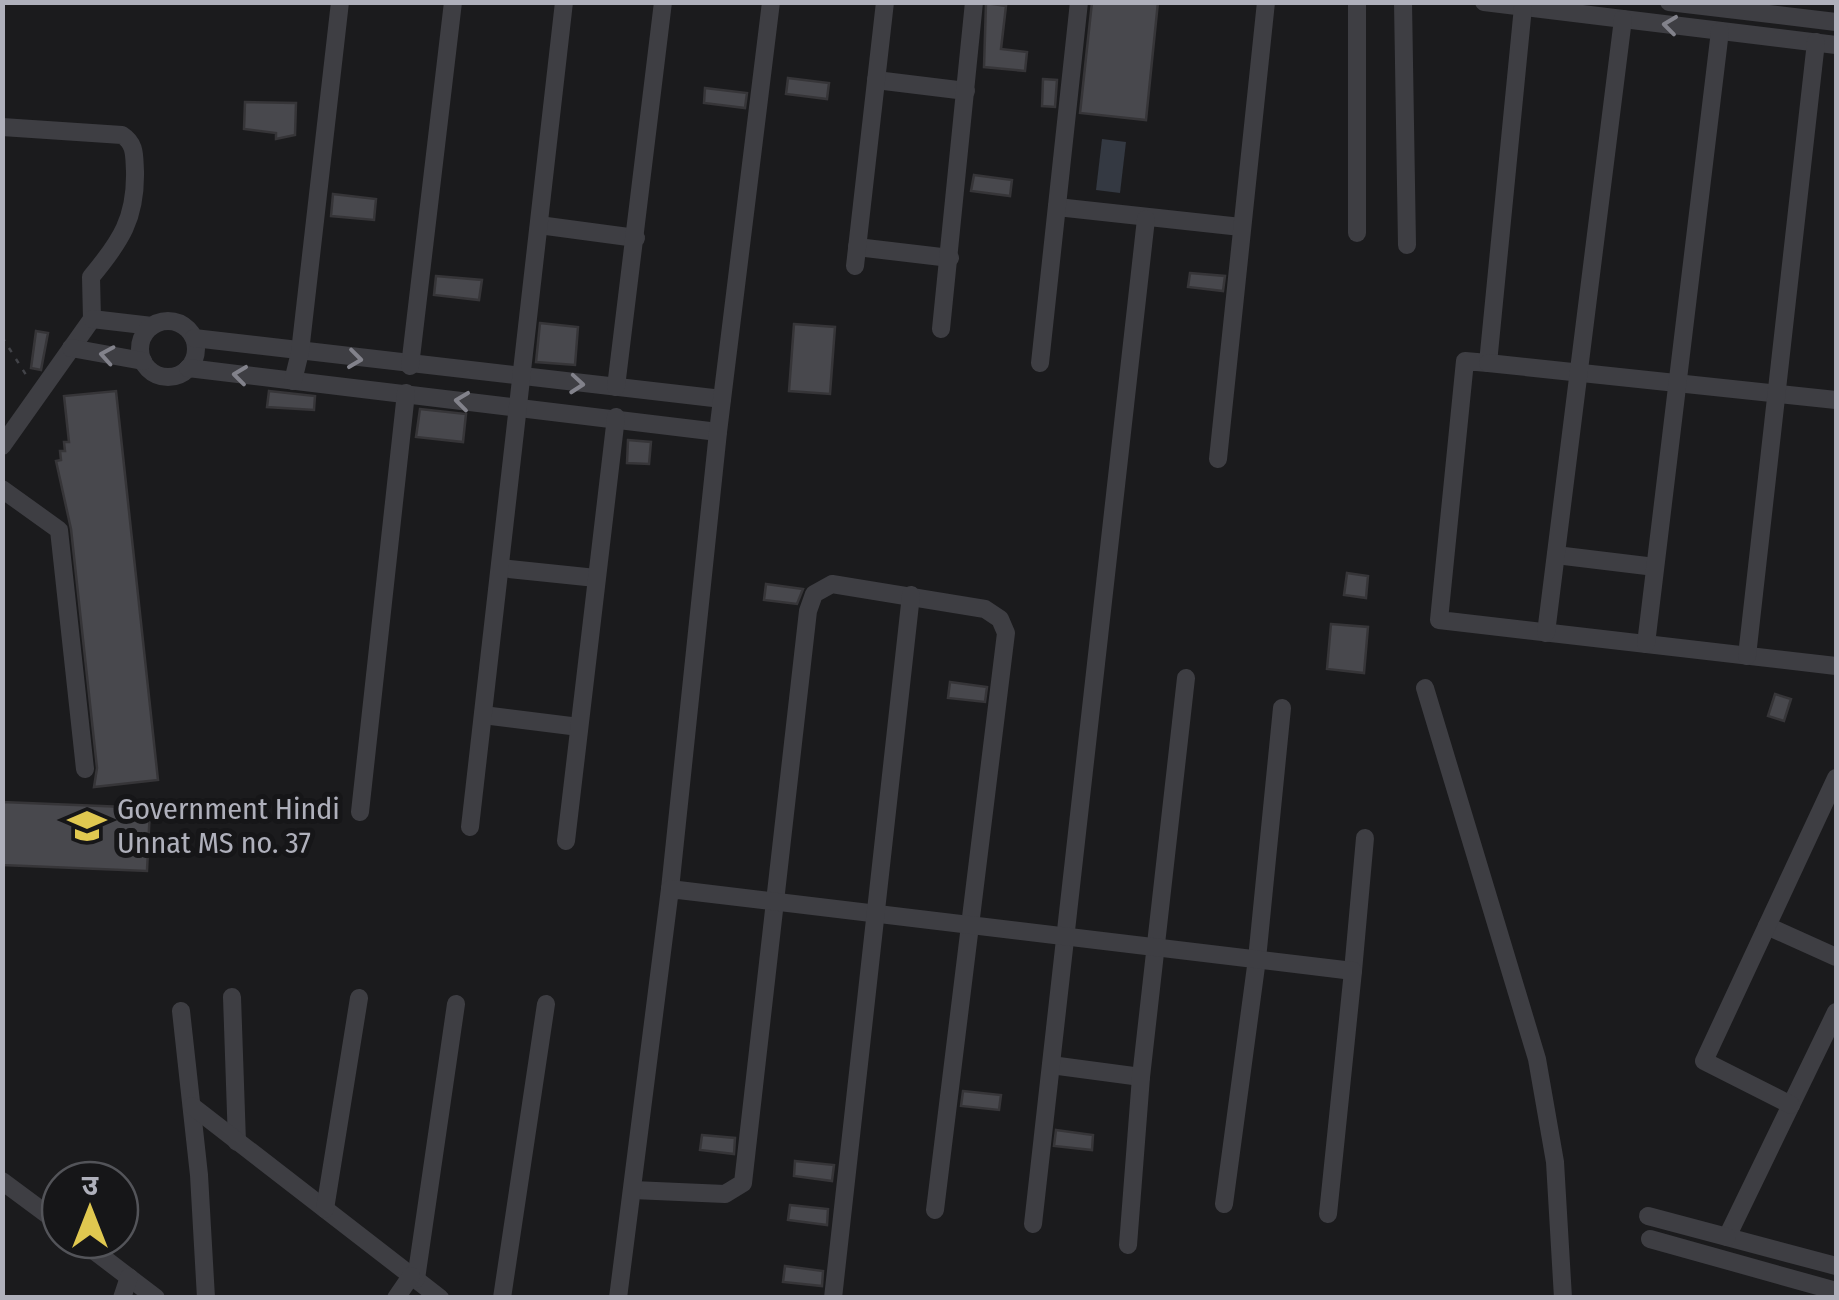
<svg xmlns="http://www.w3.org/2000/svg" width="1839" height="1300" viewBox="0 0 1839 1300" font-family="'Fira Sans Condensed','Noto Sans Devanagari',sans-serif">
	<rect width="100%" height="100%" fill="#1b1b1d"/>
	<path fill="#343942" d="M1102 139 1126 142 1120 193 1096 190Z"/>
	<g fill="#48484d" stroke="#363538" stroke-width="2.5">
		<path d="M1092 2H1158L1146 120 1080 113Z"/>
		<path d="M986 3 1006 6 1001 49 1027 52 1025 71 984 67Z"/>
		<path d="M788 78 829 83 827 99 786 94Z"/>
		<path d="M1043 79 1057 80 1055 107 1042 106Z"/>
		<path d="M705 88 747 93 745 108 704 103Z"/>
		<path d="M245 102 296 103 295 135 276 139V133L244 129Z"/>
		<path d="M974 175 1012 180 1010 196 971 191Z"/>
		<path d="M333 194 376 199 374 220 331 216Z"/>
		<path d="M1190 273 1225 276 1223 291 1188 287Z"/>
		<path d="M436 276 482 280 479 300 434 295Z"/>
		<path d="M540 323 578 327 575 365 536 362Z"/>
		<path d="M794 324 835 327 830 394 789 391Z"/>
		<path d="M36 331 48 333 41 370 31 368Z"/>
		<path d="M116 391 158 780 94 787 97 768 71 529 56 461 61 460 60 451H65L64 442H69L64 396Z"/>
		<path d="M269 391 315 396 314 410 267 407Z"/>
		<path d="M420 409 466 414 463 442 416 437Z"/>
		<path d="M628 440 651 442 649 464 627 463Z"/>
		<path d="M1347 573 1368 576 1366 598 1344 595Z"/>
		<path d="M766 584 803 589 797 604 764 600Z"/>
		<path d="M1331 624 1368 627 1364 673 1327 669Z"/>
		<path d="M950 682 987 687 985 702 948 698Z"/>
		<path d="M1775 694 1791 699 1784 721 1768 716Z"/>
		<path d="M2 802 150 808 147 871 2 865Z"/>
		<path d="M963 1091 1001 1095 999 1110 961 1106Z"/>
		<path d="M1056 1130 1093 1135 1092 1150 1054 1146Z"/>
		<path d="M702 1135 735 1138 734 1154 700 1150Z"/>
		<path d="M795 1161 834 1165 832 1181 794 1176Z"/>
		<path d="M790 1205 828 1209 827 1225 788 1220Z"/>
		<path d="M785 1266 823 1271 822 1286 783 1282Z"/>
	</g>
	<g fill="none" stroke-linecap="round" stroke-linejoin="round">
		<path stroke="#424348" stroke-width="2.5" stroke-dasharray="5 8" stroke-linecap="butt" d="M2 337 28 378"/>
		<g stroke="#3e3e43" stroke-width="18">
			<path d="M1403 2 1407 245"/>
			<path d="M1484 2 1836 45"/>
			<path d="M1669 2 1836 22"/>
			<path d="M1523 7 1488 363 1465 361 1439 620 1836 666"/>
			<path d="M876 80 966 91"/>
			<path d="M2 127 122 135C136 144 134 156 135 171 136 218 121 241 91 277L92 319 2 446"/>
			<path d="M1057 207 1241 227"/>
			<path d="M539 225 636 238"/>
			<path d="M1357 233V2"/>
			<path d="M857 247 950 258"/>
			<path d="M855 266 885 2"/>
			<path d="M92 319 152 326"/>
			<circle cx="168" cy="349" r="28"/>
			<path d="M941 329 974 2"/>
			<path d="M194 338 722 399"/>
			<path d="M71 348 143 361"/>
			<path d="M1040 363 1079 2"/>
			<path d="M1488 363 1836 400"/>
			<path d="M410 366 453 2"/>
			<path d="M188 368 718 432"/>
			<path d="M293 381 300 352 340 2"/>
			<path d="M616 387 663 2"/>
			<path d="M1218 459 1266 2"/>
			<path d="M2 489 59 530 85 769"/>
			<path d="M1556 555 1655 567"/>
			<path d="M500 568 596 578"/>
			<path d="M1546 633 1623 19"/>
			<path d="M1646 644 1720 31"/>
			<path d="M1747 656 1816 42"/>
			<path d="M1425 688 1537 1059 1555 1162 1563 1298"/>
			<path d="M483 715 579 727"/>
			<path d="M360 812 406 393"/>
			<path d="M470 827 564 2"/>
			<path d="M566 841 616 417"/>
			<path d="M670 889 718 432 771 2"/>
			<path d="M1767 926 1836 957"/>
			<path d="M1353 971 1365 838"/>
			<path d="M232 997 237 1142"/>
			<path d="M181 1011 199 1175 206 1298"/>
			<path d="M1836 1012 1727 1237 1836 1266"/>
			<path d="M1051 1065 1141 1077"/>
			<path d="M1791 1105 1704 1061 1836 778"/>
			<path d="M192 1106 440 1298"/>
			<path d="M2 1181 60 1224"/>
			<path d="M633 1190 725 1194 743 1183 808 611 814 594 832 584 985 609 1000 619 1006 633 935 1210"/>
			<path d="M1224 1204 1257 959 1282 708"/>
			<path d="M325 1209 359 998"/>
			<path d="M1648 1216 1727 1237"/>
			<path d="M1033 1224 1146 219"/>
			<path d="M1650 1239 1836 1291"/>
			<path d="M80 1240 156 1298"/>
			<path d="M1128 1245 1141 1077 1186 678"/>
			<path d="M416 1279 456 1004"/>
			<path d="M122 1298 129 1277"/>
			<path d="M396 1298 411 1276"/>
			<path d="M502 1298 546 1004"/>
			<path d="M618 1298 670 889 1353 971 1328 1214"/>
			<path d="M833 1298 911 595"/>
		</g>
	</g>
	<defs><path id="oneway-chevron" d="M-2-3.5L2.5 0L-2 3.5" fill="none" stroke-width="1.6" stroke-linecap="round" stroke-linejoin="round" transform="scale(2.5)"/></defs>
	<g stroke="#82828b">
		<use href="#oneway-chevron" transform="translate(1670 25) rotate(-173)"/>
		<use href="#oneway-chevron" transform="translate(107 355) rotate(-170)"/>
		<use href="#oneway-chevron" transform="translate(355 359) rotate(7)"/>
		<use href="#oneway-chevron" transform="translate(240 375) rotate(-173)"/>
		<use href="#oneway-chevron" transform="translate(577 384) rotate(5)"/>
		<use href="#oneway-chevron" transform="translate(462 401) rotate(-173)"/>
	</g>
	<defs>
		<g id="school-bare" transform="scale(3)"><path d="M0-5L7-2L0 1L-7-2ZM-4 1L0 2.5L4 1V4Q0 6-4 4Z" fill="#e0c850" stroke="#161618" stroke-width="2.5" paint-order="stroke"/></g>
	</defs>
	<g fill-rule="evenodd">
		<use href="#school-bare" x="87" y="826"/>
	</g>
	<g text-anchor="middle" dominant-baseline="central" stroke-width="10" stroke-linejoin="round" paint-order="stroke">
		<g font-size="30" fill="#afb0bb" stroke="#161618" text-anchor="start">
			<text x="117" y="809">Government Hindi<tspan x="117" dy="34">Unnat MS no. 37</tspan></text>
		</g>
	</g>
	<rect width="1839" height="1300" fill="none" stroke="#afb0bb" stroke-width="10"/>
	<g transform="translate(90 1210)"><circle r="48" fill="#161618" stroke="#535459" stroke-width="2.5"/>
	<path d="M0-8L18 38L0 25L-18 38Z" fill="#e0c850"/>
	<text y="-15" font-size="28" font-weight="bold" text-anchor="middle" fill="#afb0bb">उ</text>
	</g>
</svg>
